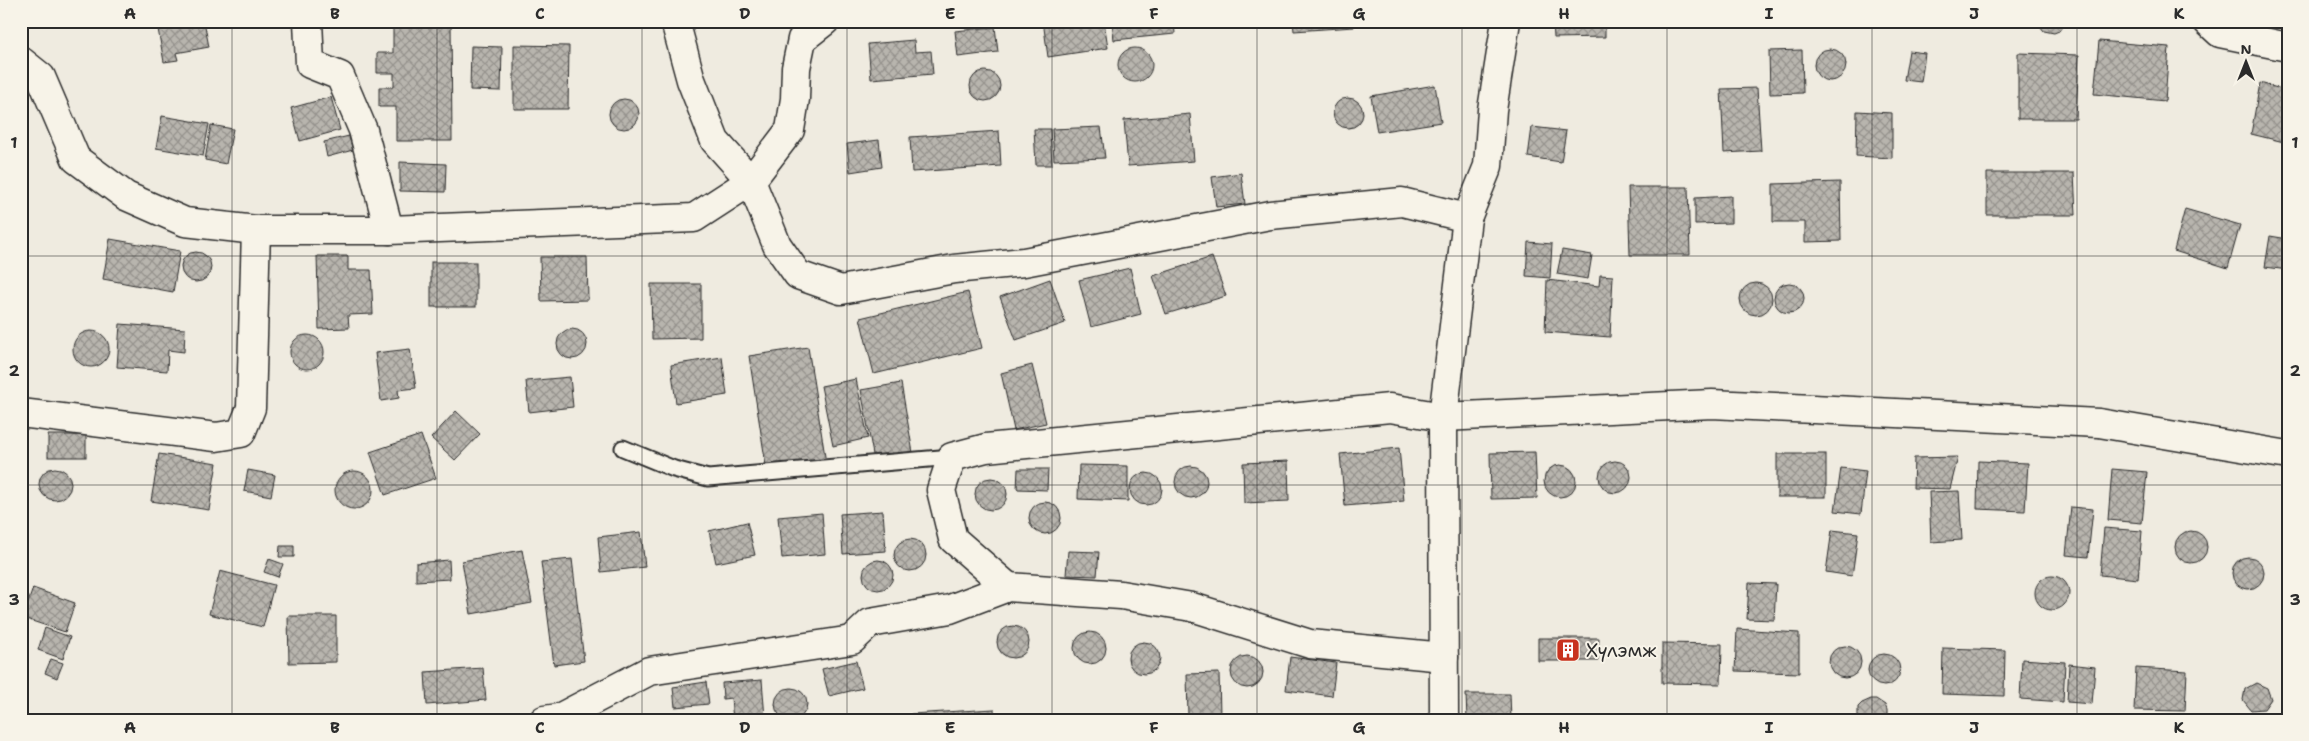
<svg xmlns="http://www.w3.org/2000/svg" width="2309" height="741" viewBox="0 0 2309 741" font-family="'Shantell Sans',sans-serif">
	<defs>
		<pattern id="building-cross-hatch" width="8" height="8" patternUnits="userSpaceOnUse" patternTransform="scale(1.25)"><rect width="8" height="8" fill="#b8b5ae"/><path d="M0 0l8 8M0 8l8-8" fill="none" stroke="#96938e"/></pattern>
	</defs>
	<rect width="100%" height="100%" fill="#efebe0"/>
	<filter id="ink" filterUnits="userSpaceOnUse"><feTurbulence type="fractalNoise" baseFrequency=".02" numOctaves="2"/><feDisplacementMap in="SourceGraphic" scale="10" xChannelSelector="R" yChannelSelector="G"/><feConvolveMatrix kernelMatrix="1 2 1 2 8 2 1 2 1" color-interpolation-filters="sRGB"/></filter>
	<g filter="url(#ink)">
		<g fill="url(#building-cross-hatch)" stroke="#2b2b2b">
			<path d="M204 21 209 47 176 53 178 60 164 62 158 29Z"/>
			<path d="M393 21H451L452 141H396V107H379V87H394V73H377V53H393Z"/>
			<path d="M1043 21H1104L1108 48 1048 57Z"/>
			<path d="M1112 21H1174L1175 34 1114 40Z"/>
			<path d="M1293 21H1354V27L1294 31Z"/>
			<path d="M1553 21H1605V37L1554 38Z"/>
			<path d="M2036 21H2066L2059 31 2054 33 2044 31Z"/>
			<path d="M995 27 998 52 958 57 955 31Z"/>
			<path d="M914 40 915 52 931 51 933 74 871 79 868 44Z"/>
			<path d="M2099 41 2169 47 2165 101 2094 94Z"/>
			<path d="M514 45 569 46 568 109H514Z"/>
			<path d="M471 46 502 47 501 91 470 90Z"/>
			<circle cx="1135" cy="65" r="17"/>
			<circle cx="1830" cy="65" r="16"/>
			<path d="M1802 50 1803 93 1770 94 1769 51Z"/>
			<path d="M1909 51 1925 53 1921 82 1904 80Z"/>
			<path d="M2018 53 2079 55 2076 119H2018Z"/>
			<circle cx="985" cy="86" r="15"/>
			<path d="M2260 83 2288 91V143L2251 134Z"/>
			<path d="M1435 85 1441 122 1377 132 1371 96Z"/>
			<path d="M1757 88 1761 151 1724 153 1721 89Z"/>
			<path d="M331 97 340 130 300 141 291 108Z"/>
			<circle cx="1348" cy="113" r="15"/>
			<circle cx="624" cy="114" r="15"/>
			<path d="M1857 111 1892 113V158L1856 156Z"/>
			<path d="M1190 114 1194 161 1128 166 1124 120Z"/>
			<path d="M162 116 209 124 203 156 156 148Z"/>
			<path d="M211 125 233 129 226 164 205 160Z"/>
			<path d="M1101 127 1105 158 1054 160 1052 129Z"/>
			<path d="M1532 127 1566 131 1561 162 1528 157Z"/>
			<path d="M1034 129H1050L1052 165H1036Z"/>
			<path d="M999 131 1001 166 912 172 910 137Z"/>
			<path d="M349 136 353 150 327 157 324 142Z"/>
			<path d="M879 140 882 167 850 172 847 144Z"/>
			<path d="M400 162 446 164 445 192 400 191Z"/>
			<path d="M1241 173 1245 204 1216 207 1212 177Z"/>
			<path d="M1987 173H2074L2076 215H1987Z"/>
			<path d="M1840 182 1841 241 1805 242V222H1773V184Z"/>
			<path d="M1628 187H1688L1690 255H1630Z"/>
			<path d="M1731 196V223L1695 224V198Z"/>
			<path d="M2185 209 2240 225 2228 268 2174 251Z"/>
			<path d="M2270 236 2288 239V270L2265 267Z"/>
			<path d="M110 239 180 251 173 292 103 279Z"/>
			<path d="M1528 242 1552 244 1550 278 1526 276Z"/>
			<path d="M1562 250 1592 255 1588 279 1557 274Z"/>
			<circle cx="196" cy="267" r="15"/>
			<path d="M317 256H348V270H371L373 314 348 315 349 328 319 329Z"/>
			<path d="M540 257H587L588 300 541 301Z"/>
			<path d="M1212 257 1226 296 1166 314 1153 276Z"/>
			<rect x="431" y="262" width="45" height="45"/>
			<path d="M1130 268 1141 314 1091 327 1079 280Z"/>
			<path d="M1600 275 1613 276 1610 337 1545 332 1547 280 1599 286Z"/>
			<path d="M1050 279 1065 323 1016 340 1000 297Z"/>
			<circle cx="1789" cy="298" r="15"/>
			<circle cx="1756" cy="299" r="16"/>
			<path d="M651 284H701V338L652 339Z"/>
			<path d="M968 292 982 348 874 374 860 318Z"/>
			<path d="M120 324 185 329 184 352 168 350 167 371 117 367Z"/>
			<circle cx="572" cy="344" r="15"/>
			<circle cx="91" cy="349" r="18"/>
			<circle cx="307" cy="352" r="17"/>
			<path d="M808 347 826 463 767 472 749 356Z"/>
			<path d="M410 349 416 388 398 390 399 398 381 401 375 353Z"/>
			<path d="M722 357 727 395 676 403 671 365Z"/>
			<path d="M1032 365 1046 423 1014 430 1001 373Z"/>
			<path d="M570 377 573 407 529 412 526 381Z"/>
			<path d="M856 379 868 438 833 446 821 386Z"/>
			<path d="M901 383 913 453 874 460 861 390Z"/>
			<path d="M456 411 480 434 455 460 431 438Z"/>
			<rect x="48" y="435" width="38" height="22"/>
			<path d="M421 435 436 478 385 495 370 452Z"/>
			<path d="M1399 448 1404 501 1345 506 1340 454Z"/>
			<path d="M1535 452 1537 498 1491 499 1490 453Z"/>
			<path d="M159 454 217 463 209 510 151 501Z"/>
			<rect x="1777" y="454" width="49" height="43"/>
			<path d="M1958 457 1950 489 1913 488 1914 458Z"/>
			<path d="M1288 461 1289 501 1244 503 1243 463Z"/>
			<path d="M1978 461 2028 463 2025 511 1977 509Z"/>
			<circle cx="1615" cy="477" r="16"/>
			<path d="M1079 465 1128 466V501L1078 499Z"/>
			<circle cx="1560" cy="481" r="16"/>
			<circle cx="1191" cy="482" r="16"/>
			<circle cx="55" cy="484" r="16"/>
			<path d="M1841 468 1866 471 1861 514 1835 511Z"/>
			<path d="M1018 469H1048L1047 490 1017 489Z"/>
			<path d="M2112 469 2147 472 2142 523 2108 520Z"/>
			<path d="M248 470 275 475 271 496 244 491Z"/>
			<circle cx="354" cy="490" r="19"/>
			<circle cx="1146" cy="489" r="16"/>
			<circle cx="991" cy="494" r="16"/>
			<path d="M1959 491 1962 540 1931 542 1929 492Z"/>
			<circle cx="1045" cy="518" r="16"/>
			<path d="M2071 507 2093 509 2088 557 2066 555Z"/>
			<path d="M883 511 886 551 843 554 840 514Z"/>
			<path d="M822 513 825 554 782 558 778 517Z"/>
			<path d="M747 522 755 555 716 563 709 531Z"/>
			<path d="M2104 528 2142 531 2138 579 2100 575Z"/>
			<path d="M1832 530 1858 533 1852 576 1826 572Z"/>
			<circle cx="2191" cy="547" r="16"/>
			<path d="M641 532 645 567 601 572 598 537Z"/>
			<circle cx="910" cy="555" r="16"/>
			<path d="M280 546H294V557H279Z"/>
			<path d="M522 550 532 603 471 614 462 561Z"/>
			<path d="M1068 551 1099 552 1097 576 1066 575Z"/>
			<circle cx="2248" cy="573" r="16"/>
			<path d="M269 559 283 564 278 577 264 572Z"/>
			<path d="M572 559 584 661 554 665 541 562Z"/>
			<circle cx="878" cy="575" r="15"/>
			<path d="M449 560 450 579 416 581V563Z"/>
			<path d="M220 571 274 585 263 627 209 614Z"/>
			<circle cx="2052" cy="593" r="17"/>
			<path d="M1749 583 1776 584 1774 620 1747 619Z"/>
			<path d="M33 588 75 603 65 632 23 618Z"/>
			<path d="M288 616H336V662L289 663Z"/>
			<circle cx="1013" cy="642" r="16"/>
			<path d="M45 628 70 637 63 659 38 650Z"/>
			<path d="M1737 629 1799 633V673L1735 671Z"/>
			<circle cx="1090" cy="648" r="16"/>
			<path d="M1538 638H1599L1598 661H1538Z"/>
			<circle cx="1144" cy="658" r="16"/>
			<path d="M1662 643 1722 644 1721 684 1662 683Z"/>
			<circle cx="1845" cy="662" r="16"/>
			<path d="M1943 648 2005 650 2004 696 1942 694Z"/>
			<circle cx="1884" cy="670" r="16"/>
			<circle cx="1247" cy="672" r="16"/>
			<path d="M1290 657 1336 663 1332 696 1286 690Z"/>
			<path d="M51 659 63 663 57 678 45 673Z"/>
			<path d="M2022 659 2065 662 2063 702 2020 699Z"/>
			<path d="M856 661 863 688 829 696 822 669Z"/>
			<path d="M2069 664 2095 667 2092 704 2067 702Z"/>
			<path d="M483 668 486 700 427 705 425 672Z"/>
			<path d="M2136 668 2187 671 2185 711 2134 710Z"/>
			<path d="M1219 673 1220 716 1188 717 1187 674Z"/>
			<path d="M762 680 765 718 733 720 731 698 723 699 722 683Z"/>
			<path d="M706 682 709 704 675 707 673 687Z"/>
			<path d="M2256 683 2267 688 2271 699 2264 709 2251 710 2243 700 2245 689Z"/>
			<circle cx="791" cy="704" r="16"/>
			<path d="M1466 694H1510L1511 720H1467Z"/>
			<path d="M1871 699H1876L1885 705 1887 710V720H1858V707L1862 703Z"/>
			<path d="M994 709 995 720H911V714Z"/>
		</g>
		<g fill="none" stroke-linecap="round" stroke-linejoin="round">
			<g stroke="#2b2b2b" stroke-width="19">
				<path id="lane" d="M623 448 674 469 708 478 952 457"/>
			</g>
			<g stroke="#2b2b2b" stroke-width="31">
				<g id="street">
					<path d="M308 21 310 64 340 76 363 130 389 230"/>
					<path d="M675 21 691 80 715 141 751 181 777 245 798 275 841 290 954 269 1024 262 1270 215 1402 202 1467 218"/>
					<path d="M2207 21 2220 33 2288 47"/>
					<path d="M21 61 41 77 76 159 126 196 185 222 256 230H389L694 218 751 181 790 130 795 99 796 68 802 39 825 21"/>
					<path d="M21 413 216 437 241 433 251 408 256 230"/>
					<path d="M1008 587 953 539 941 490 952 457 986 448 1390 408 1443 417 1712 404 2099 423 2288 455"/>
					<path d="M544 720 559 718 649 671 852 640 870 623 950 609 1008 587 1121 595 1192 607 1310 644 1444 657"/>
					<path d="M1444 720 1443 417 1467 218 1488 166 1492 110 1506 21"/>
				</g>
			</g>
			<use href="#lane" stroke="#f7f3e8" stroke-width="15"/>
			<use href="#street" stroke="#f7f3e8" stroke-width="28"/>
		</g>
	</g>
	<path fill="none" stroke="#2b2b2b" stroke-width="1" stroke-opacity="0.55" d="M232 21V720M437 21V720M642 21V720M847 21V720M1052 21V720M1257 21V720M1462 21V720M1667 21V720M1872 21V720M2077 21V720M21 256H2288M21 485H2288"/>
	<defs>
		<g id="building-square" transform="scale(1.25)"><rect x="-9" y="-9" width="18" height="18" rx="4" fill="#c8321e" stroke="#f7f3e8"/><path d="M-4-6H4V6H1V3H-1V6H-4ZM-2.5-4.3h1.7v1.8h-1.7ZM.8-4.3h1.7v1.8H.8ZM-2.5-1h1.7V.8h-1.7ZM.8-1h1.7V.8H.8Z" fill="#fff"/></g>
	</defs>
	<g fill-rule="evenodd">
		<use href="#building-square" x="1568" y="650"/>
	</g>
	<g text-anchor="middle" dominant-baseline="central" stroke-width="4" stroke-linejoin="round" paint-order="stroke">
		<g font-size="19" fill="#2b2b2b" stroke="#f7f3e8" text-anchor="start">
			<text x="1586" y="650">Хүлэмж</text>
		</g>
	</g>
	<rect width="2309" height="741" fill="none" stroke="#f7f3e8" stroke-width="55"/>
	<g transform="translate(2246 62)" stroke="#f7f3e8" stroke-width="4" paint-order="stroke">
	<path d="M0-4L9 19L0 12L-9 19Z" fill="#2b2b2b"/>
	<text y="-8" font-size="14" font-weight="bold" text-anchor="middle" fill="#2b2b2b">N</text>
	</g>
	<rect x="28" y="28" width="2254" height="686" fill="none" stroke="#2b2b2b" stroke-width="2"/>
	<g font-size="16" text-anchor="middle" font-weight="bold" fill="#2b2b2b">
		<text x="130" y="19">A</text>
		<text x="335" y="19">B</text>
		<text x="540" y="19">C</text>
		<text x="745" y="19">D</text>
		<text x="950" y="19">E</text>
		<text x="1154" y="19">F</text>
		<text x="1359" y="19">G</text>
		<text x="1564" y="19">H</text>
		<text x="1769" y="19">I</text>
		<text x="1974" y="19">J</text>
		<text x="2179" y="19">K</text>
		<text x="14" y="148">1</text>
		<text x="2295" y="148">1</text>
		<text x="14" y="376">2</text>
		<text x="2295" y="376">2</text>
		<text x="14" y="605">3</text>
		<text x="2295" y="605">3</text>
		<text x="130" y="733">A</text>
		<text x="335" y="733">B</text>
		<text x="540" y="733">C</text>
		<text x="745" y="733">D</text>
		<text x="950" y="733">E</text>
		<text x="1154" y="733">F</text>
		<text x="1359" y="733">G</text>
		<text x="1564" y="733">H</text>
		<text x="1769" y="733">I</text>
		<text x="1974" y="733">J</text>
		<text x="2179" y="733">K</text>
	</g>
</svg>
